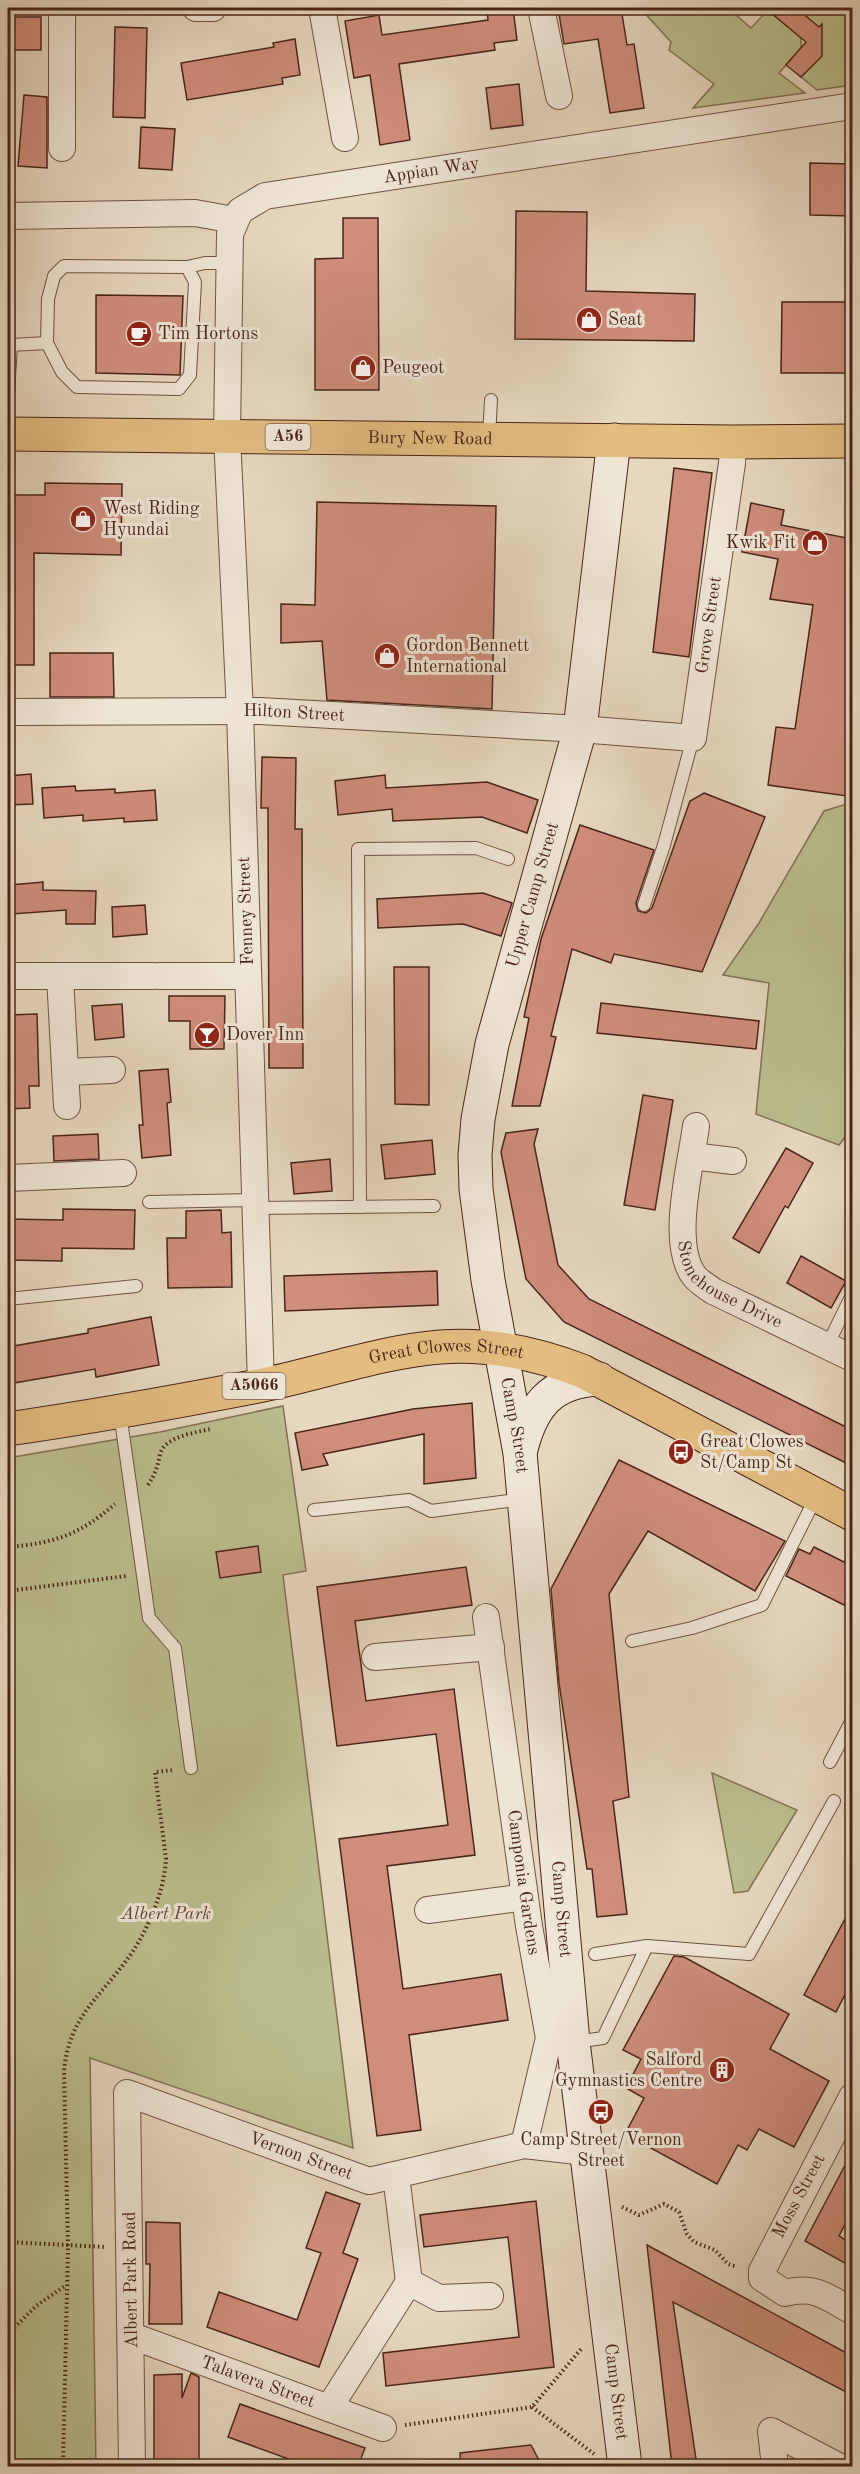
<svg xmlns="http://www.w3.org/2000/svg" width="860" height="2474" viewBox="0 0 860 2474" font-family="'Old Standard TT',serif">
	<rect width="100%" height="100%" fill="#e6d7bf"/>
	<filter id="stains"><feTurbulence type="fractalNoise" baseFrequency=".00333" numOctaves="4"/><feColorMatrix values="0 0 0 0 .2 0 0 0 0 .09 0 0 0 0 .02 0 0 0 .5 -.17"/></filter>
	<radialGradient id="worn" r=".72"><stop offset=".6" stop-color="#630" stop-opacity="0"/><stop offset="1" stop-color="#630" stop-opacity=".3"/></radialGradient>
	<g fill="#bbbd8e" stroke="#827153" stroke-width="1.5">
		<path d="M640 8H728L751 28 768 10 801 38V48L779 73 805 93 693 108 714 84 669 50 671 42Z"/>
		<path d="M801 8H852V85L817 90 801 77 821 57 820 28 799 10Z"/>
		<path d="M850 803 852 804V1128L839 1145 756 1114 769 983 723 975 759 923 824 811Z"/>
		<path d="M283 1406 306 1571 283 1575 353 2148 90 2058 96 2466H8V1458L160 1432Z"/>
		<path d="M712 1773 797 1810 748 1891 734 1893Z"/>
	</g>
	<g fill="#cf8d7c" stroke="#4a2518" stroke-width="1.5">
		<path d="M487 8H513L517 40 494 43 495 50 399 64 410 140 380 145 370 75 354 78 345 21 379 15 382 35 488 20Z"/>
		<path d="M558 8H621L627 45 634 44 644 108 610 113 598 39 564 44Z"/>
		<path d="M765 8H796L819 27 822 24V56L801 77 786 65 806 42Z"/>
		<rect x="8" y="17" width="33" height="33"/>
		<path d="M115 27 147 28 145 118 113 117Z"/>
		<path d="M295 39 300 75 282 78 283 84 187 100 181 63 274 47 273 43Z"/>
		<path d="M519 84 523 125 491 129 486 88Z"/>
		<path d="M24 95 47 97V168L18 166Z"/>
		<path d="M141 127 175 129 172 170 139 168Z"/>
		<path d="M810 163 852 164V216L810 215Z"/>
		<path d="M516 211 587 212 586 291 695 294 694 341 515 339Z"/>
		<path d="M343 218H378L379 390H315V259L343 258Z"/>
		<path d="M96 295 183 296 180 375 96 373Z"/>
		<path d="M782 302H852V373H781Z"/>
		<path d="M674 468 712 473 689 657 653 652Z"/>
		<path d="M45 483 122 484 121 555 34 553V665H8V495H45Z"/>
		<path d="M317 502 496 506 492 709 327 700 322 641 281 643V604L315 605Z"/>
		<path d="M751 503 784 510 781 525 852 539V758L847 796 768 785 776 727 795 729 813 605 770 599 778 559 742 552Z"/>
		<path d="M50 653H113L114 697H50Z"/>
		<path d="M262 757 296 758 295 829H302L303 1068H269L268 808H261Z"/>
		<path d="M31 774 33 804 8 805V776Z"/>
		<path d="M385 775 386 788 487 782 538 800 527 833 482 817 393 821 392 809 338 815 335 781Z"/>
		<path d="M75 786 76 791 115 789V793L155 790 157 820 124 822V818L83 821V815L44 818 42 788Z"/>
		<path d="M704 793 765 817 702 972 614 954 611 963 572 949 551 1036 556 1037 540 1106H512L529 1018 524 1017 541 939 580 825 654 850 636 903 638 911 646 913 652 908 690 801Z"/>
		<path d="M43 882V890L96 891 95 924H66V910L12 914 10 885Z"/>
		<path d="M483 893 512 903 501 936 463 924 378 928 377 899Z"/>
		<path d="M145 905 147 934 113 937 112 907Z"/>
		<path d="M394 967H429V1105L395 1104Z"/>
		<path d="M169 996H225L224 1049H190V1021H169Z"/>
		<path d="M601 1003 759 1021 756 1049 597 1033Z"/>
		<path d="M122 1004 124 1037 95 1040 92 1006Z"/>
		<path d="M37 1014 39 1086H29L30 1108 8 1109V1015Z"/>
		<path d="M168 1069 171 1102 167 1103 171 1155 142 1158 139 1125H143L139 1071Z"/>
		<path d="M643 1095 673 1100 655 1210 624 1205Z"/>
		<path d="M538 1129 534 1144 558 1265 589 1299 852 1430V1466L564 1322 526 1279 501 1152 506 1133Z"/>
		<path d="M98 1134 99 1159 54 1161 53 1136Z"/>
		<path d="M432 1140 435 1174 385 1179 381 1145Z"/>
		<path d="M786 1148 813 1163 788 1208 785 1206 759 1253 733 1238Z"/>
		<path d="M330 1159 332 1191 294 1194 291 1163Z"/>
		<path d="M63 1209 135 1210 134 1249 62 1248V1261L8 1260V1219L63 1220Z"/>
		<path d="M221 1210 222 1233 231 1232 232 1287 168 1288 167 1238H186V1211Z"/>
		<path d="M801 1256 846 1281 831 1308 787 1283Z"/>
		<path d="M437 1271 438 1305 285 1311 284 1276Z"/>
		<path d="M151 1317 159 1365 96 1377 95 1369 8 1384V1347L88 1333V1329Z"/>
		<path d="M472 1403 476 1478 424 1484V1434L323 1454 328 1465 302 1470 295 1433 413 1409Z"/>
		<path d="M619 1460 785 1541 755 1591 648 1531 609 1594 629 1797 613 1801 627 1914 597 1917 592 1869H587L559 1683 551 1589Z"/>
		<path d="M258 1546 261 1572 220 1578 216 1552Z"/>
		<path d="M814 1547 852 1566V1609L786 1576 799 1549 810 1554Z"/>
		<path d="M466 1567 472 1605 355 1621 366 1701 454 1689 475 1855 387 1866 403 1989 501 1974 508 2020 409 2035 421 2130 377 2136 339 1839 448 1825 436 1734 337 1746 317 1587Z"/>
		<path d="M852 1906V1981L836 2012 804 1995Z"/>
		<path d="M674 1956 684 1957 789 2014 770 2049 829 2081 794 2147 759 2129 747 2150 738 2145 717 2184 625 2134 644 2098 626 2088 641 2059 623 2050Z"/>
		<path d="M852 2152V2211L839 2236 852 2244V2267L805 2241Z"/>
		<path d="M326 2192 360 2204 343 2253 358 2259 319 2367 207 2327 219 2292 297 2320 321 2253 306 2248Z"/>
		<path d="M536 2201 554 2367 386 2386 383 2353 519 2337 508 2237 424 2247 420 2215Z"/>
		<path d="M146 2222 180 2223 182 2324H149L150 2264H146Z"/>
		<path d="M647 2245 852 2356V2395L673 2302 697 2466H672Z"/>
		<path d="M191 2373 199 2377V2466H154V2375L182 2374V2398Z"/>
		<path d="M240 2404 365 2448 358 2466H308L228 2437Z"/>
		<path d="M531 2445 542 2466H461L460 2453Z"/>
	</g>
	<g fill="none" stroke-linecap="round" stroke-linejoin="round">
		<g stroke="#715242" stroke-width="14">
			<g id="service">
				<path d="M64 266 187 267 195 282 190 375 179 389 77 387 62 372 47 343 48 299 54 276Z"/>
				<path d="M187 267 205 263H228"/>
				<path d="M8 395 11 345 47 343"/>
				<path d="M489 437 491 400"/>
				<path d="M644 905 664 845 693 738"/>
				<path d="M149 1202 255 1200"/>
				<path d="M360 1207 358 849 476 848 508 859"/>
				<path d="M255 1208 434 1206"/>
				<path d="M8 1299 136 1286"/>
				<path d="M827 1346 852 1295"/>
				<path d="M120 1413 149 1618 175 1648 191 1768"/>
				<path d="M314 1510 409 1500 431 1511 523 1499"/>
				<path d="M632 1641 692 1628 762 1605 816 1497"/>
				<path d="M830 1762 852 1720"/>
				<path d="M647 1946 749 1954 834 1801"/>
				<path d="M575 2042 603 2038 647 1946 595 1954"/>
			</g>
		</g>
		<g stroke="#715242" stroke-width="28">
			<g id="minor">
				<path d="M62 8V148"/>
				<path d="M196 8H213"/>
				<path d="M322 8 345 138"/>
				<path d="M541 8 559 96"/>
				<path d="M8 216 195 213 234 220"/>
				<path id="s1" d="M8 712 260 711 580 729 693 738 732 463 733 442"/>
				<path d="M8 976H152"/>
				<path d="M60 976 67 1106"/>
				<path d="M159 976H248"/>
				<path d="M66 1072 112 1070"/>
				<path id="s2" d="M696 1126C691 1165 669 1245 695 1277 699 1282 708 1287 713 1291L852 1358"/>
				<path d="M692 1156 733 1161"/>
				<path d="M8 1178 123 1173"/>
				<path id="s3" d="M261 1385 240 712 227 436 230 234 240 211 265 196 852 106"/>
				<path id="s4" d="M486 1617 529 1926 549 2038 524 2145"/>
				<path d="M375 1657 491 1647"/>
				<path d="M428 1910 525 1897"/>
				<path d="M852 2097 762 2271V2278L785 2293C815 2285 827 2297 852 2311"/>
				<path d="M396 2175 409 2282 439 2298 490 2296"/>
				<path id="s5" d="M132 2336 383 2428"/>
				<path d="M329 2408 409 2282"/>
				<path id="s6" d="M132 2466 127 2093 369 2181 524 2145 586 2152"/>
				<path d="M775 2466 771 2431 838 2466"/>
			</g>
		</g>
		<g stroke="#4a2518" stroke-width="35">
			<g id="secondary">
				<path id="s7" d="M614 440 580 729 492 1044 478 1119 475 1155 476 1189 488 1280 520 1453 573 2042 625 2466"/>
				<path d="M520 1453C531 1407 550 1381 599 1379"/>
			</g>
		</g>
		<g stroke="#4a2518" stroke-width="35">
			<g id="primary">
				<path id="s8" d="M8 1429C91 1417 175 1402 258 1386 318 1374 379 1352 440 1347 488 1343 538 1354 582 1371L852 1514"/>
			</g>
		</g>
		<g stroke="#4a2518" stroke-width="35">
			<g id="trunk">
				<path id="s9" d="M8 434 733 442 852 441"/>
			</g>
		</g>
		<g stroke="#4a2518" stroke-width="4" stroke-dasharray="1.5 3" stroke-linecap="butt">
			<path d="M148 1485C155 1474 158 1466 160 1454 165 1436 195 1433 210 1429"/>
			<path d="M8 1547C55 1543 79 1535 115 1504"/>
			<path d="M8 1591 126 1576"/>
			<path d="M622 2207 639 2215 664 2204 679 2212 687 2234 694 2242 715 2250 728 2264 737 2267"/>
			<path d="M8 2242 106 2247"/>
			<path d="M8 2334 36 2306 65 2286"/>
			<path d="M532 2407 594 2454"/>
			<path d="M405 2425 532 2407 582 2348"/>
			<path d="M63 2466 68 2247 64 2071C69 2018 97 2000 126 1961 147 1933 164 1893 166 1859L155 1772 174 1770"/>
		</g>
		<use href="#service" stroke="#efe5d5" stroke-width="12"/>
		<use href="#minor" stroke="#efe5d5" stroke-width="26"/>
		<use href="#secondary" stroke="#efe5d5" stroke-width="33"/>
		<use href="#primary" stroke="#e3bc80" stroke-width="33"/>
		<use href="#trunk" stroke="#e3bc80" stroke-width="33"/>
	</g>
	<defs>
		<g id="shop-disc" transform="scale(1.35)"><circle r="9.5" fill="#8f2418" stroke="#efe5d5"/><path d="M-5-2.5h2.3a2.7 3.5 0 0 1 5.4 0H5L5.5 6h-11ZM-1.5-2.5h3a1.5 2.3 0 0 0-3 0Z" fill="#fff"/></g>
		<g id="cafe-disc" transform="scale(1.35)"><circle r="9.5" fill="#8f2418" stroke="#efe5d5"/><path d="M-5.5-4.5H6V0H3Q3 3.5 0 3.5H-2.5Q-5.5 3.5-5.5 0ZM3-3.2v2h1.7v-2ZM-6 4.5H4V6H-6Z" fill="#fff"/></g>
		<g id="bar-disc" transform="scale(1.35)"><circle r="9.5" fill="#8f2418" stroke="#efe5d5"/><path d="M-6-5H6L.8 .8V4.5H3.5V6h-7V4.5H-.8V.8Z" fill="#fff"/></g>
		<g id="bus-disc" transform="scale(1.35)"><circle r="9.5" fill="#8f2418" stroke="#efe5d5"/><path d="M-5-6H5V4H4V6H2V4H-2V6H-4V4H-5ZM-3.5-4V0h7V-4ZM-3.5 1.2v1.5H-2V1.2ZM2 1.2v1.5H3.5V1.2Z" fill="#fff"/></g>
		<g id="building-disc" transform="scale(1.35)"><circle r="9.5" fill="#8f2418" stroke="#efe5d5"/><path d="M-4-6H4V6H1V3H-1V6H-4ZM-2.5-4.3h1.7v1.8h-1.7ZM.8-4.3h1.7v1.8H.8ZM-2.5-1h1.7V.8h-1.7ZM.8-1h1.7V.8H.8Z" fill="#fff"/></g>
	</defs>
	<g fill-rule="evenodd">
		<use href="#shop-disc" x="589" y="320"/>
		<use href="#cafe-disc" x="139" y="334"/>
		<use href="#shop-disc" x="363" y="368"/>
		<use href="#shop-disc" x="83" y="519"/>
		<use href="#shop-disc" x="815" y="543"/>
		<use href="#shop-disc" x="387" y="656"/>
		<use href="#bar-disc" x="207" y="1035"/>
		<use href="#bus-disc" x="681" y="1452"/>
		<use href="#building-disc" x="722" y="2070"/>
		<use href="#bus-disc" x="601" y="2112"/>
	</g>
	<g text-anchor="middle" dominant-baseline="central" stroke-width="6" stroke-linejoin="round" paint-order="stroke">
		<g fill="#efe5d5" stroke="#7c5f51" stroke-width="1.5">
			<rect x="265.5" y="424" width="45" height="26" rx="4.5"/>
			<rect x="222.5" y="1373" width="63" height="26" rx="4.5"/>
		</g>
		<g font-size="16" font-weight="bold" fill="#4a2518">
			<text x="288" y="437">A56</text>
			<text x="254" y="1386">A5066</text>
		</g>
		<g font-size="18" fill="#4a2518" stroke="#efe5d5">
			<text stroke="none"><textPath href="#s3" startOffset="1374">Appian Way</textPath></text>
			<text stroke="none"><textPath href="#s9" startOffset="422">Bury New Road</textPath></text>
			<text stroke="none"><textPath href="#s1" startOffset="800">Grove Street</textPath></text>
			<text stroke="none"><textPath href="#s1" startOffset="286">Hilton Street</textPath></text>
			<text transform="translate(533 895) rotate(-74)">Upper Camp Street</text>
			<text transform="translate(246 911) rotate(-92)">Fenney Street</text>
			<text stroke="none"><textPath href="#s2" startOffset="184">Stonehouse Drive</textPath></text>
			<text stroke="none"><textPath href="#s8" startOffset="446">Great Clowes Street</textPath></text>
			<text stroke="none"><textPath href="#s7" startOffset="1004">Camp Street</textPath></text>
			<text stroke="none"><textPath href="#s4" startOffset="268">Camponia Gardens</textPath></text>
			<text stroke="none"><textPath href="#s7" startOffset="1490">Camp Street</textPath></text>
			<text stroke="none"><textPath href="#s6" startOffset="558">Vernon Street</textPath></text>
			<text transform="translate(799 2196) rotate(-62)">Moss Street</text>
			<text transform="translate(131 2280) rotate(-91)">Albert Park Road</text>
			<text stroke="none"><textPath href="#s5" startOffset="134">Talavera Street</textPath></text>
			<text stroke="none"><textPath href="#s7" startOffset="1976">Camp Street</textPath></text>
		</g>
		<g font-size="18" fill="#4a2518" stroke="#efe5d5" text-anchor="start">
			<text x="608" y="320">Seat</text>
			<text x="158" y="334">Tim Hortons</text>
			<text x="382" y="368">Peugeot</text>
			<text x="103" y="509">West Riding<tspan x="103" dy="21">Hyundai</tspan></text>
			<text x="796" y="543" text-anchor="end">Kwik Fit</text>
			<text x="406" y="646">Gordon Bennett<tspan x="406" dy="21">International</tspan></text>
			<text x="226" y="1035">Dover Inn</text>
			<text x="700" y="1442">Great Clowes<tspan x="700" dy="21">St/Camp St</tspan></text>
			<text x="702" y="2060" text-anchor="end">Salford<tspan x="702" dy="21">Gymnastics Centre</tspan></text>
			<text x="601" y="2140" text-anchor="middle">Camp Street/Vernon<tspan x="601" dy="21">Street</tspan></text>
		</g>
		<g font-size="18" font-style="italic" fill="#614330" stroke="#efe5d5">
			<text x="166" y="1914">Albert Park</text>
		</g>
	</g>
	<rect width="860" height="2474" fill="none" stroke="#e6d7bf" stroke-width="30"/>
	<rect x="9" y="9" width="842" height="2456" fill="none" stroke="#4a2518" stroke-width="3"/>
	<rect x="15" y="15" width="830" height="2444" fill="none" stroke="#4a2518" stroke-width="1.5"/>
	<rect width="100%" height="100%" filter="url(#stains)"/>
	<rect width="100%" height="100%" fill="url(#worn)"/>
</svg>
